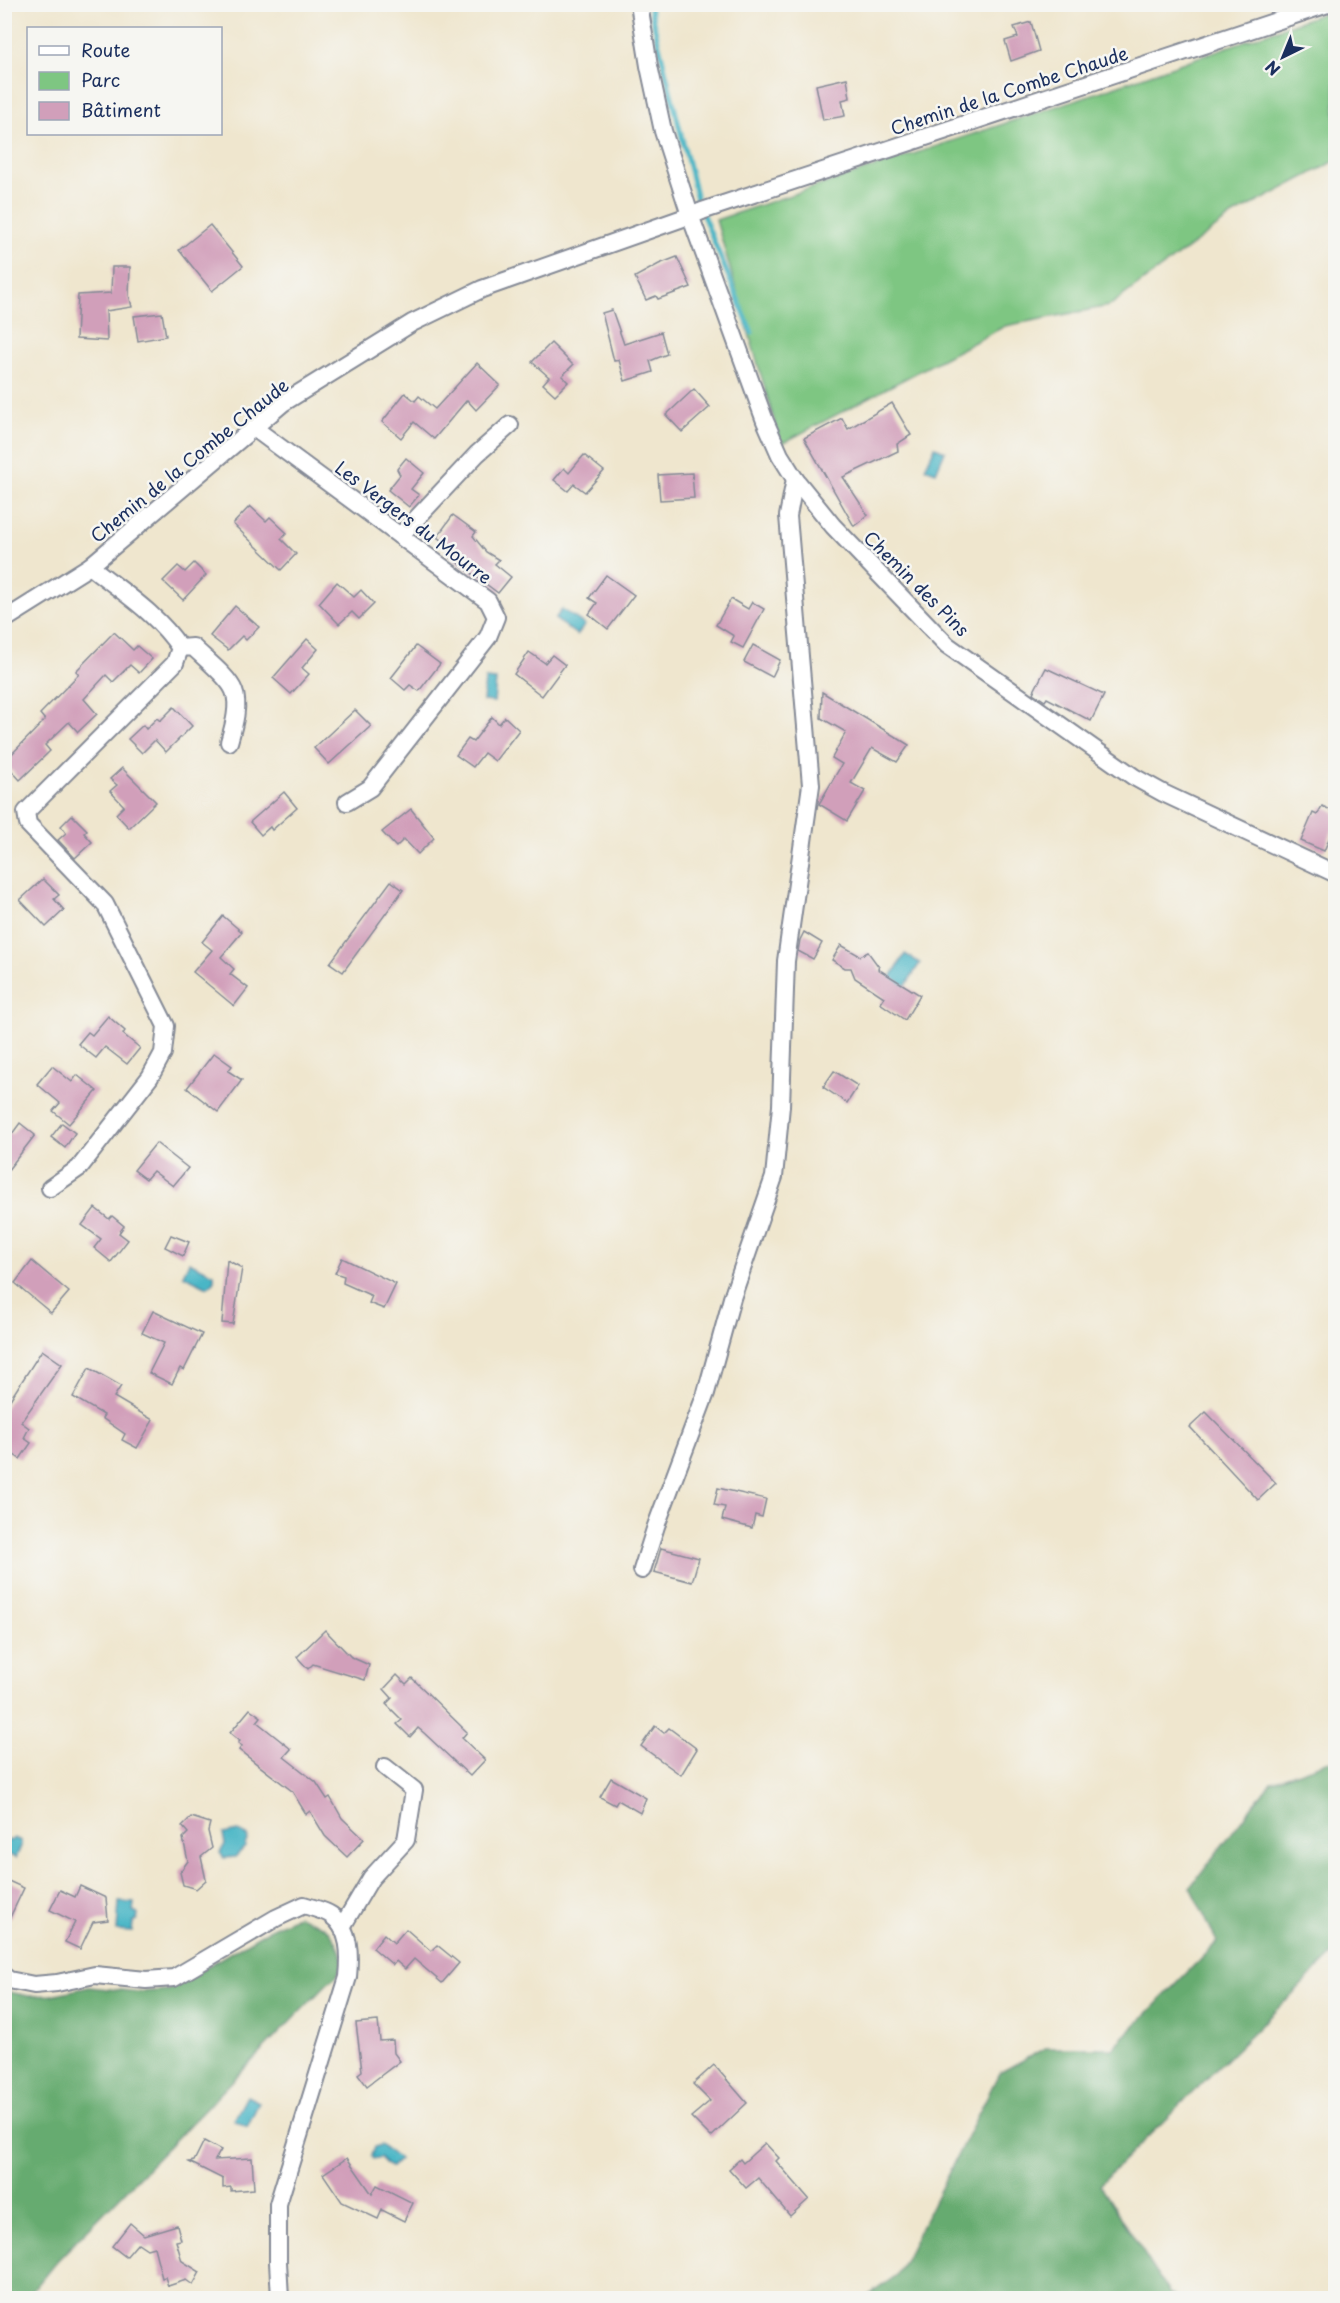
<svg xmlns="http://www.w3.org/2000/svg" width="1340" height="2303" viewBox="0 0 1340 2303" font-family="'Playpen Sans',sans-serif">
	<rect width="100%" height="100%" fill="#f6f6f2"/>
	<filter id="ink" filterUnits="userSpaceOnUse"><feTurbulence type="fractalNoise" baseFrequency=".0167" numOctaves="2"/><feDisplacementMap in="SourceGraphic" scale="12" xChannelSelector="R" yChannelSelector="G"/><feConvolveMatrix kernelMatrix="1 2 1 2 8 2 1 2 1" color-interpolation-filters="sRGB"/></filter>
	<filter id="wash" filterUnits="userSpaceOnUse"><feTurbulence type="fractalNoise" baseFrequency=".008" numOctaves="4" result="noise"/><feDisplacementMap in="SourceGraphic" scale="24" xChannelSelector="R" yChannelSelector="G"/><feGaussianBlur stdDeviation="1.35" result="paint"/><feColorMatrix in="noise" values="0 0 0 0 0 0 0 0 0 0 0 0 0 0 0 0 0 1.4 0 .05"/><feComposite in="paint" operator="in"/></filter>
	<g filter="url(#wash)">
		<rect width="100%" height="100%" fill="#efe6ce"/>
		<path fill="#7ec682" stroke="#4c7a70" stroke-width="1.5" d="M1335 9V161L1233 215 1109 306 1005 326 781 444 716 220 1105 90Z"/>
		<g fill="#66ab70" stroke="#406d67" stroke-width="1.5">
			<path d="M1335 1759V1952L1100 2184 1169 2293 1178 2298H865L897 2275 999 2073 1045 2048H1113L1217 1942 1190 1887 1271 1782Z"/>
			<path d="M298 1916C330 1928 333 1929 344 1962L337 1976 327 1984 55 2263 27 2298H5L4 1991 29 1996 51 1995 89 1987 140 1992 168 1990 270 1929Z"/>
		</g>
		<g fill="#4ab6c6" stroke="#327292" stroke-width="1.5">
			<path d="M935 447 945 451 936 472 925 468Z"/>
			<path d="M562 609 585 625 577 635 555 619Z"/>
			<path d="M485 679 496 680 494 702 483 701Z"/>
			<path d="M905 954 920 963 902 991 888 982Z"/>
			<path d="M189 1262 214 1274V1282L208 1287 183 1275Z"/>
			<path d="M238 1831 243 1833 248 1838 245 1845 246 1846 235 1857 224 1858 220 1853 225 1844 223 1834Z"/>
			<path d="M14 1838 21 1841V1846L16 1858 5 1853V1839L10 1841Z"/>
			<path d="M119 1902 134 1903 133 1912 138 1914 137 1920 133 1922 132 1932 117 1931Z"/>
			<path d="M247 2096 259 2102 247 2127 234 2120Z"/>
			<path d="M381 2145 399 2159 391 2167 385 2164 380 2157 373 2159 371 2156 374 2147Z"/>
		</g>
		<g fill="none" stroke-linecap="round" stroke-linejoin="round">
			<path stroke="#4ab6c6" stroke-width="5" d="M649 4 698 203 752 333"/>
		</g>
		<g id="blocks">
			<g fill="#d19fba">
				<path d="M1031 22 1039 51 1011 61 1005 41 1018 37 1014 27Z"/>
				<path d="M847 78 850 98 842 100 845 116 823 120 816 85Z"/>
				<path d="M210 225 243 266 212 291 179 250Z"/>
				<path d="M677 257 691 287 658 299 656 296 646 300 635 277 659 264Z"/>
				<path d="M112 267H130L129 295 132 307 106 311 107 341 76 339 78 295 111 293Z"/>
				<path d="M612 310 624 344 661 332 667 354 650 361 653 372 625 381 619 360 614 361 602 313Z"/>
				<path d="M162 313 166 336 138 341 134 316Z"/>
				<path d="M551 343 573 365 562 376 568 382 555 395 543 384 549 377 532 362Z"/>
				<path d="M477 363 500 385 476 410 467 400 434 439 414 422 401 438 382 422 405 393 415 401 419 396 435 409Z"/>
				<path d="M694 389 710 407 682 432 666 415Z"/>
				<path d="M892 403 911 435 897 444 898 451 843 477 868 515 854 526 804 438 842 418 848 429Z"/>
				<path d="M584 455 604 471 585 492 574 484 568 491 554 480 564 468 569 473Z"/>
				<path d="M406 458 424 473 411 489 419 495 409 507 388 490 400 475 397 469Z"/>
				<path d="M692 473 694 498 660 500 658 475Z"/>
				<path d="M250 506 266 521 270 517 287 533 281 539 296 554 281 570 233 524Z"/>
				<path d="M453 515 476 532 473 536 486 552 499 560 495 564 511 577 498 593 450 557 454 550 437 537Z"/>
				<path d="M194 563 206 575 183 600 163 581 178 566 185 572Z"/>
				<path d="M606 575 634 595 608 629 589 614 597 603 589 598Z"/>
				<path d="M337 582 354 597 361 590 374 604 359 619 352 612 339 624 319 603Z"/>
				<path d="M731 599 748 609 752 602 764 609 743 648 731 642 734 636 716 625Z"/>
				<path d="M235 606 259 627 246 640 242 636 228 650 210 636Z"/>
				<path d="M114 632 133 650 137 646 152 659 139 673 130 665 113 682 106 675 84 699 97 714 78 732 69 722 45 745 50 751 20 780 4 762 45 720 40 714 79 674 76 671Z"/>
				<path d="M307 639 318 649 302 668 309 674 291 694 273 678Z"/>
				<path d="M753 645 780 660 772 677 744 662Z"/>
				<path d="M416 646 440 664 419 691 410 685 405 690 391 678Z"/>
				<path d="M529 652 545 663 552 655 565 665 542 696 514 674Z"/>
				<path d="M1046 668 1104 695 1091 721 1047 698 1045 701 1033 693Z"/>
				<path d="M822 692 909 745 897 762 872 748 851 783 865 791 847 821 819 804 842 764 832 758 846 732 821 718Z"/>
				<path d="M174 707 192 726 166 752 155 740 142 753 128 739 143 725 146 729 157 718 160 721Z"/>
				<path d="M355 710 371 726 329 764 314 748Z"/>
				<path d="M492 717 499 724 505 717 519 730 495 761 484 753 473 767 456 755 468 739 473 742Z"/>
				<path d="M122 768 156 802 129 828 116 814 124 806 110 791 117 785 110 779Z"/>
				<path d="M284 792 297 808 272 830 270 827 261 835 250 822Z"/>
				<path d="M1322 806 1335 812V824L1324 851 1301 841 1313 813 1317 815Z"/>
				<path d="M411 809 434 838 418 854 404 839 396 847 382 832Z"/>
				<path d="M72 815 87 830 84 833 92 842 75 858 58 840 66 833 61 826Z"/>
				<path d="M43 879 59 895 54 899 64 910 46 927 20 900Z"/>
				<path d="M391 881 403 890 343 972 330 963Z"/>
				<path d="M223 916 242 932 221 957 234 969 230 974 248 988 234 1006 193 972 212 950 202 942Z"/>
				<path d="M804 932 822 943 813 959 798 951 800 940Z"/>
				<path d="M841 945 860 956 868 952 879 967 878 969 920 995 905 1020 880 1003 884 997 855 978 851 968H845L832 960Z"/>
				<path d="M108 1016 125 1031 123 1034 140 1048 127 1064 105 1047 96 1058 78 1044 88 1032 92 1035Z"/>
				<path d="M214 1053 232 1066 228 1071 242 1080 218 1112 187 1088Z"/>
				<path d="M52 1066 72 1082 77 1075 97 1091 69 1124 53 1111 60 1103 37 1084Z"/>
				<path d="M834 1071 858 1086 847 1103 823 1087Z"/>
				<path d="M20 1123 35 1135 4 1175V1129L12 1134Z"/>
				<path d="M62 1123 75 1133 65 1148 51 1137Z"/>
				<path d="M156 1143 188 1168 173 1186 153 1171 146 1179 134 1170Z"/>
				<path d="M95 1208 109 1219 112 1216 124 1226 119 1233 128 1240 111 1262 94 1248 101 1239 82 1225Z"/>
				<path d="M171 1235 189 1242 183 1256 165 1247Z"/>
				<path d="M342 1258 396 1284 384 1309 369 1303 372 1296 343 1283 344 1276 335 1273Z"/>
				<path d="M227 1260 242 1268 233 1324 222 1323Z"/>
				<path d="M32 1261 69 1292 51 1313 15 1283Z"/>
				<path d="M153 1311 202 1334 184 1370 180 1368 172 1384 149 1373 164 1343 142 1333Z"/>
				<path d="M42 1350 62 1364 21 1422 29 1428 24 1438 31 1443 20 1459 4 1448V1409Z"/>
				<path d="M89 1368 121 1386 114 1397 153 1420 137 1448 122 1440 125 1434 102 1418 104 1415 73 1397Z"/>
				<path d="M1206 1412 1276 1483 1258 1500 1190 1427Z"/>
				<path d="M718 1488 766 1499 762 1517 755 1515 752 1528 722 1520 725 1507 714 1505Z"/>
				<path d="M661 1548 699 1558 692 1582 654 1572Z"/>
				<path d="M325 1630 351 1657 369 1665 365 1680 313 1664 308 1669 297 1657Z"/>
				<path d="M397 1675 406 1684 412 1678 467 1732 462 1738 485 1760 470 1776 424 1733 418 1728 410 1737 397 1724 402 1720 386 1704 392 1698 384 1689Z"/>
				<path d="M250 1709 261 1717 257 1722 291 1749 284 1757 316 1782 327 1799 330 1797 342 1818 364 1839 347 1857 325 1836 310 1811 306 1814 292 1791 239 1750 242 1746 238 1743 240 1741 230 1733Z"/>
				<path d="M655 1726 664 1733 669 1728 697 1749 681 1775 641 1746Z"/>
				<path d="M611 1778 646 1798 640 1813 618 1800 615 1805 600 1797Z"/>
				<path d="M191 1817 210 1823 208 1831 212 1848 201 1857 206 1880 196 1889 183 1885 180 1872 188 1861 183 1838 188 1833 182 1826Z"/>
				<path d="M4 1879 24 1888 4 1930Z"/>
				<path d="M80 1886 106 1898 108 1920 93 1922 80 1949 65 1942 75 1922 50 1910 60 1890 75 1897Z"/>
				<path d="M406 1929 431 1951 437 1945 459 1963 442 1983 414 1959 405 1969 396 1961 393 1965 373 1948 384 1934 394 1943Z"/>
				<path d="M378 2021 380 2041 393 2040 394 2053 400 2061 367 2086 358 2074 362 2071 356 2023Z"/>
				<path d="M714 2065 747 2103 711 2137 691 2117 710 2101 693 2084Z"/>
				<path d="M204 2141 221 2150 215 2160 252 2158 254 2189 231 2191V2187L223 2188V2179L189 2162 194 2161Z"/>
				<path d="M765 2143 779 2158 776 2161 809 2199 790 2216 758 2178 746 2188 729 2169 740 2159 743 2163Z"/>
				<path d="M347 2158 372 2194 377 2185 413 2203 404 2221 382 2210 378 2219 342 2202 323 2174Z"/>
				<path d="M130 2223 144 2235 177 2225 181 2240 176 2241 182 2261 200 2272 193 2285 186 2280 168 2286 165 2277 162 2278 154 2247 147 2249 138 2243 126 2257 112 2246Z"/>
			</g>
		</g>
	</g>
	<g filter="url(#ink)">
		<use href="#blocks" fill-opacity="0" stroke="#858a96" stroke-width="1.5"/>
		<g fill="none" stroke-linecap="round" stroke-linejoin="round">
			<g stroke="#858a96" stroke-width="20">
				<g id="street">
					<path d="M639 4 649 66 663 131 690 215 765 421 780 455 795 479 833 526 947 645 1134 777 1163 793 1336 874"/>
					<path d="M702 211 1328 4"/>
					<path d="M254 428 488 601 496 617 488 637 370 788 347 802"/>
					<path d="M400 536 477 454 510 425"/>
					<path d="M4 620 90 566 283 403 412 323 482 289 700 212"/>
					<path d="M180 648 193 647C204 658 229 677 234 691 240 706 233 728 229 742"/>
					<path d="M50 1188 79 1168 150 1077 163 1053 166 1026 105 904 28 824 26 812 175 663 180 648C158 614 121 591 90 566"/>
					<path d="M642 1570 656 1526 706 1393 732 1298 774 1177 781 1106 786 961 811 785 788 516 795 479"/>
					<path d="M342 1927 371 1878 406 1840 414 1790 385 1767"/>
					<path d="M4 1976 9 1980 34 1985 57 1983 95 1975 146 1980 174 1978 276 1918 304 1905C312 1908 324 1910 331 1915 351 1929 350 1956 348 1977L278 2204V2262L280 2298"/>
				</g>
			</g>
			<use href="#street" stroke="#fff" stroke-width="16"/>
		</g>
	</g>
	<g text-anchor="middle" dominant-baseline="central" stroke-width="5" stroke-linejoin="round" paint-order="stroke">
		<g font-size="18" fill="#1b2f5e" stroke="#f6f6f2">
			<text transform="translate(1009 90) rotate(-18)">Chemin de la Combe Chaude</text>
			<text transform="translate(189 460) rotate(-39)">Chemin de la Combe Chaude</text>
			<text transform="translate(414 522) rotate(37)">Les Vergers du Mourre</text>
			<text transform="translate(917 583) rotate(45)">Chemin des Pins</text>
		</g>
	</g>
	<rect width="1340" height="2303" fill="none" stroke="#f6f6f2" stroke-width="24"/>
	<rect x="27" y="27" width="195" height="108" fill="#f6f6f2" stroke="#9ea6b7" stroke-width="1.5"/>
	<rect x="39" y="46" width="30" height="9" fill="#ffffff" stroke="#9ea6b7" stroke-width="1.5"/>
	<text x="81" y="57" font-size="18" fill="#1b2f5e">Route</text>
	<rect x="39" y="72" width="30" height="18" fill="#7ec682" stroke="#9ea6b7" stroke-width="1.5"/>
	<text x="81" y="87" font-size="18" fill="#1b2f5e">Parc</text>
	<rect x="39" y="102" width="30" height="18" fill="#d19fba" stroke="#9ea6b7" stroke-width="1.5"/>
	<text x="81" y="117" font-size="18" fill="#1b2f5e">Bâtiment</text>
	<g transform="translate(1283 57) rotate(223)" stroke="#f6f6f2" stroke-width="4.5" paint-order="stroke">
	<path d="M0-4.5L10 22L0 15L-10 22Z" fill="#1b2f5e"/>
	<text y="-9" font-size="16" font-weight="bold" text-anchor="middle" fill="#1b2f5e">N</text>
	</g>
</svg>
